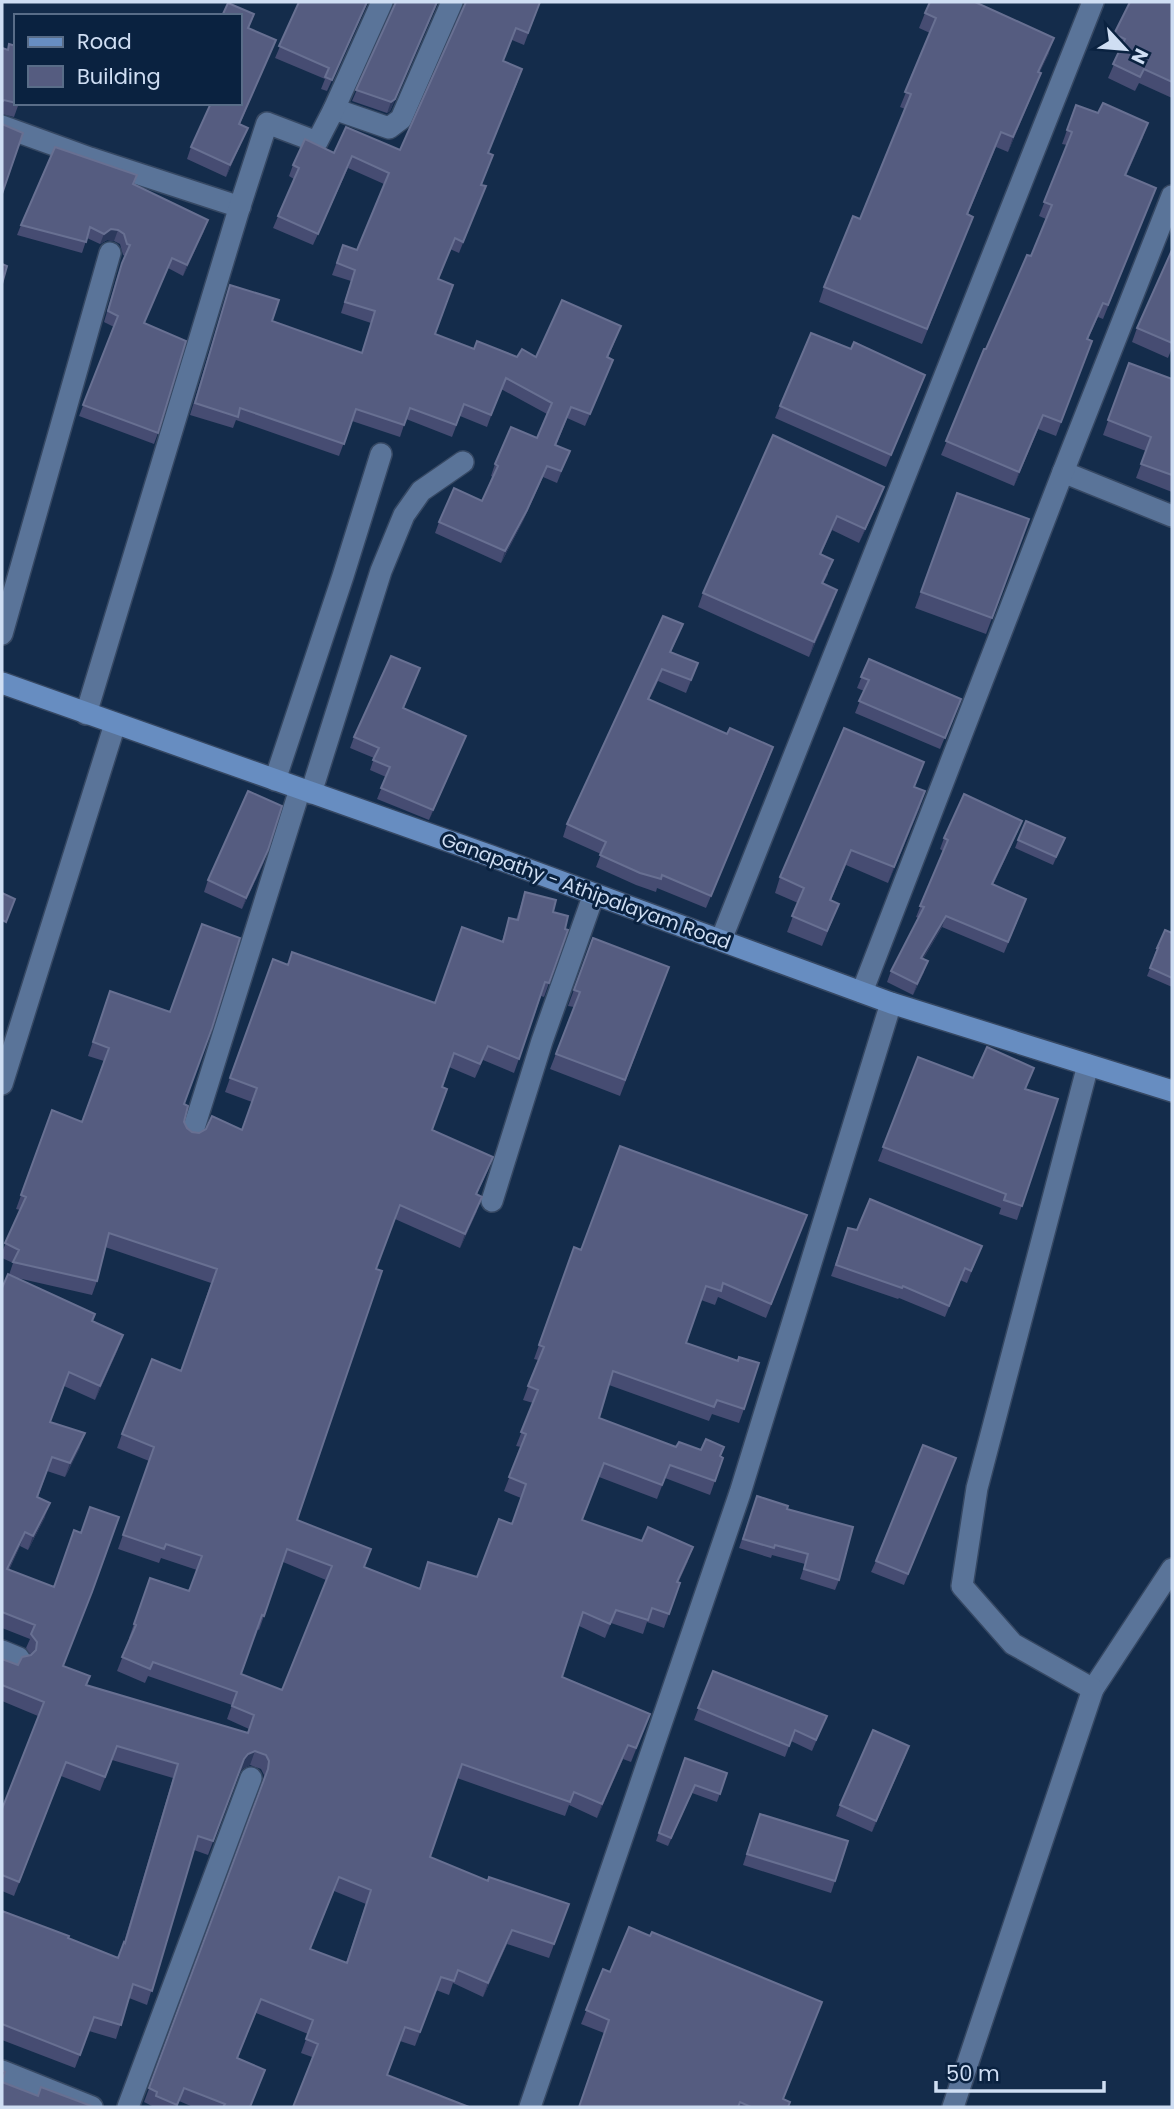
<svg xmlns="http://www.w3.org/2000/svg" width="1174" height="2109" viewBox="0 0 1174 2109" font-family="Poppins,sans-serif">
	<rect width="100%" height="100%" fill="#142c4b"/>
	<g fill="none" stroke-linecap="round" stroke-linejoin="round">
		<g stroke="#364863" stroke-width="24">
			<g id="minor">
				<path d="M334 109 389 128 401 119 452 2"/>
				<path d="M2 126 90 158 240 207"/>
				<path d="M1063 472 1172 516"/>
				<path d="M2 634 110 253"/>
				<path d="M86 714 239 209 267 123 317 142 334 109 382 2"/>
				<path d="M275 780 343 576 381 454"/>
				<path d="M311 793 381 571 404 515 421 491 463 462"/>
				<path d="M721 940 1093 2"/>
				<path d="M862 992 1063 472 1172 196"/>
				<path d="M2 1084 115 724"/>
				<path d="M192 1134 300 789"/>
				<path d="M492 1201 542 1041 594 894"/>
				<path d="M2 1651 19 1658"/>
				<path d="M1093 1689 1172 1569"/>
				<path d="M2 2071 92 2107"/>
				<path d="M128 2107 251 1778"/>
				<path d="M530 2107 740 1493 891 1003"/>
				<path d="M953 2107 1093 1689 1013 1644 962 1586 977 1488 1088 1065"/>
			</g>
		</g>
		<g stroke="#364863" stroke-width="24">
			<path id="major" d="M2 683 491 856 891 1003 1172 1091"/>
		</g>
		<use href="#minor" stroke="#5a7499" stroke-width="21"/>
		<use href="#major" stroke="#678dc1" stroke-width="21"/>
	</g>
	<g fill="#464c72" fill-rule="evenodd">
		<path d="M299 2H368L327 91 321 89 325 79 275 58Z"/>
		<path d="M395 2H438L390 111 387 113 352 101Z"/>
		<path d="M465 2H540L524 45 512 40 503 61 518 81 488 153 482 185 486 186 459 253 450 249 438 279 435 334 474 349 517 357H536L621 326 608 358 613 360 585 426 567 418 556 446 565 463 557 483 543 477 523 521 501 563 435 533 439 522 482 501 493 477 491 476 495 464 537 438 547 414 501 389 487 427 460 416 452 437 406 419 400 437 352 421 339 456 236 420 233 428 190 415 230 285 272 321 362 353 371 323 341 313 351 281 332 275 343 245 357 250 384 184 348 168 313 245 273 228 294 179 289 176 293 165 334 153 400 150Z"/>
		<path d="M1172 2V98L1139 83 1135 91 1108 78 1119 53 1109 48 1114 34Z"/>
		<path d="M925 13 1049 53 1039 73H1041L1035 88 1008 152 996 147 968 214 973 217 967 232 922 344 819 302 824 287 860 219 905 109 900 107 930 33 919 28Z"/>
		<path d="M249 28 271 51 240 124 248 128 226 177 187 159 191 147Z"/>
		<path d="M2 48 19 103 14 117 2 114Z"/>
		<path d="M1076 105 1143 137 1126 176 1156 188 1103 319 1098 317 1088 339 1092 341 1056 436 1038 429 1014 486 941 455 986 349 1031 256 1046 219 1039 216 1067 145 1062 144Z"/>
		<path d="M137 175 134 184 204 231 183 276 168 268 144 323 158 433 154 444 79 416 114 327 104 322 118 274 125 256 123 255 120 244 114 241 107 240 100 244 87 238 82 253 17 235 21 225Z"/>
		<path d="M1172 250V348L1168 358 1132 342 1137 328Z"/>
		<path d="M1129 363 1172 379V492L1136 478 1146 451 1103 435Z"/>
		<path d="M921 386 886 467 775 418 780 406Z"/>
		<path d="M773 435 879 501 859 543 832 530 821 554 828 574 823 584 832 605 809 657 698 607 703 593Z"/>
		<path d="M957 493 1029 519 986 634 915 608Z"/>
		<path d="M683 624 671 652 698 663 686 693 658 681 649 700 769 759 706 908 657 888 656 892 636 885 596 867 601 854 563 837 567 824Z"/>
		<path d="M869 659 961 699 940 749 855 713 864 691 857 688Z"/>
		<path d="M404 708 462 746 429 820 377 799 386 777 370 770 374 758 350 748 354 737Z"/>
		<path d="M915 787 920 807 888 883 846 865 831 900 839 904 822 946 787 932 798 903 775 893 780 877Z"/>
		<path d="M1018 831 993 885 1022 910 1004 953 942 927 923 959 924 972 913 995 887 982 891 971 919 918 916 917 943 851 940 849 944 838Z"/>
		<path d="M1065 838 1053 865 1015 848 1018 840Z"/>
		<path d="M264 862 242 909 204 892 208 880Z"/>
		<path d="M525 892 553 912 565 929 568 930 544 997 541 996 514 1073 483 1060 475 1078 449 1067 442 1087 432 1130 488 1170 477 1194V1211L460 1248 395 1219 376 1269 297 1520 365 1567 419 1589 428 1562 477 1577 512 1524 521 1498 504 1491 521 1447 516 1446 533 1403 523 1400 538 1360 534 1359 574 1247 581 1250 807 1215 766 1318 718 1297 715 1305 701 1300 686 1343 744 1409 739 1423 712 1414 709 1421 609 1385 599 1418 676 1447 723 1458 710 1495 665 1478 657 1499 599 1477 582 1520 688 1561 678 1583H680L664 1628 647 1622 643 1634 611 1623 605 1638 579 1626 562 1677 645 1727 631 1762 623 1759 597 1818 569 1805 565 1816 457 1778 430 1857 488 1881 569 1904 549 1958 507 1944 483 1997 453 1983 449 1995 436 1990 415 2046 400 2041 312 2057 301 2053 308 2034 256 2013 237 2058 251 2107H193L179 2101 176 2107H152V2106L144 2102 263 1782 264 1775 261 1769 250 1765 243 1768 239 1773 208 1855 194 1850 147 2005 129 1998 116 2039 89 2031 75 2068 2 2040V1911L118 1958 124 1942 173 1778 112 1760 100 1791 61 1776 14 1896 2 1891V1809L38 1716 2 1701V1659L18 1665 31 1655 26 1648 30 1639 2 1628V1288L9 1275 13 1263 2 1258V1252L20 1210 16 1209 52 1110 82 1122 104 1061 88 1056 110 991 184 1104V1122L187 1128 192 1132 199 1133 242 1130 252 1102 225 1092 273 959 288 965 435 1003 502 941 509 918 516 920ZM105 1247 211 1283 181 1371 122 1434 117 1448 149 1461 118 1549 159 1563 161 1558 197 1570 189 1591 150 1578 129 1638H130L117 1671 145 1683 148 1676 232 1705 227 1719 249 1729 248 1733 86 1685 63 1666 9 1570 20 1546 28 1550 45 1517 38 1497 47 1471 65 1477 80 1447 50 1422 64 1386 95 1400 118 1349 93 1321 13 1277 92 1295 97 1281ZM283 1562 326 1580 282 1690 241 1674 257 1629 259 1630ZM334 1891 366 1904 346 1963 310 1949Z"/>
		<path d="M1172 933V987L1147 976 1155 956H1154L1157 948Z"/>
		<path d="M593 938 669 967 620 1096 550 1069 574 1007 568 1006Z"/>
		<path d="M918 1057 973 1078 1026 1089 1058 1099 1017 1220 999 1214 1001 1208 878 1161Z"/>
		<path d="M848 1228 857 1230 982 1246 967 1283 960 1280 945 1317 899 1298 898 1299 831 1276Z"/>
		<path d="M951 1469 904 1585 871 1572 876 1561Z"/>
		<path d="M757 1496 787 1509 839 1580 835 1590 800 1579 805 1564 772 1555 771 1558 739 1548Z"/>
		<path d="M713 1671 827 1716 812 1751 791 1741 785 1757 694 1720Z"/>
		<path d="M905 1757 872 1832 836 1816 840 1805Z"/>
		<path d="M685 1758 727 1773 717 1802 692 1793 668 1846 656 1841Z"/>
		<path d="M756 1825 835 1881 831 1893 743 1865Z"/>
		<path d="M603 1969 784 2099 789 2107H579L604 2033 581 2024Z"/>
	</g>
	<g fill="#2c395c">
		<path d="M367 2H368L327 91 332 80Z"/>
		<path d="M437 2 390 111 387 113 391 102Z"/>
		<path d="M1054 38 1049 53 1033 87 1038 72Z"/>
		<path d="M1041 73 1035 88 1008 152 1013 137Z"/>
		<path d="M1148 123 1143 137 1120 189 1125 175Z"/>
		<path d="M248 128 243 139 226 177 230 165Z"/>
		<path d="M352 156 348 168 313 245 318 234Z"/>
		<path d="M208 220 204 231 183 276 187 265Z"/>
		<path d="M111 229 118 230 114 241 107 240 100 244 104 234Z"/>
		<path d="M925 375 921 386 886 467 891 455Z"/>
		<path d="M1043 415 1038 429 1014 486 1019 472Z"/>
		<path d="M547 466 523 521 501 563 505 551Z"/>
		<path d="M884 487 879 501 859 543 865 529Z"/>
		<path d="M837 516 832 530 815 568 820 554Z"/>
		<path d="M837 590 832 605 809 657 814 642Z"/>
		<path d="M466 736 462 746 429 820 433 810Z"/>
		<path d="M773 747 769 759 706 908 711 896Z"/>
		<path d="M925 791 920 807 888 883 894 867Z"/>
		<path d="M1022 821 1018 831 988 895 992 884Z"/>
		<path d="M268 850 264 862 242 909 246 898Z"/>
		<path d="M946 916 942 927 917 969 921 958Z"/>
		<path d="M928 961 924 972 913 995 917 984Z"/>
		<path d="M482 1197 477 1211 460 1248 465 1234Z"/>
		<path d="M123 1335 118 1349 95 1400 100 1386Z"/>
		<path d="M85 1433 80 1447 65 1477 70 1463Z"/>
		<path d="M50 1503 45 1517 28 1550 33 1536Z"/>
		<path d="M25 1532 20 1546 2 1583 7 1569Z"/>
		<path d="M693 1547 688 1561 672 1596 677 1582Z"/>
		<path d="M628 1745 623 1759 597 1818 602 1804Z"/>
		<path d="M909 1746 905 1757 872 1832 876 1821Z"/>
		<path d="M255 1751 250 1765 243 1768 239 1773 208 1855 244 1759 248 1754Z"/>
		<path d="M512 1930 507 1944 483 1997 488 1983Z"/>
	</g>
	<g fill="#555c80" stroke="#687092" stroke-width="2" fill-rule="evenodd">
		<path d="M299 2H367L332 80 325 77 329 68 279 46Z"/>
		<path d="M396 2H437L395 99 391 102 356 90Z"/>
		<path d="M466 2H540L528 33 516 28 503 61 522 69 488 153 493 155 481 185 486 186 463 242 455 238 438 279 453 285 435 334 474 349 477 341 517 357 522 349 536 357 562 300 621 326 607 357 613 360 590 414 571 407 555 445 570 451 561 471 547 466 527 510 505 551 439 522 454 488 482 501 498 466 495 464 511 427 537 438 552 403 506 378 491 415 464 404 456 425 410 408 404 425 356 409 344 444 240 408 238 417 195 403 230 285 279 300 272 321 362 353 375 311 345 302 355 270 337 263 343 245 357 250 389 173 352 156 318 234 278 216 299 168 293 165 305 139 334 153 346 127 400 150Z"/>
		<path d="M930 2H975L1054 38 1038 72 1041 73 1013 137 1001 132 967 214 973 217 927 329 824 287 853 216 860 219 911 94 905 92 936 18 925 13Z"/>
		<path d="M1130 2H1172V82L1144 69 1140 77 1113 64 1125 39 1114 34Z"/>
		<path d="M228 3 254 14 248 28 276 40 239 124 248 128 230 165 191 147 211 103H240V16H222Z"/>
		<path d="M9 44 16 46V103L4 100 2 102V48L8 50Z"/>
		<path d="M1103 103 1148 123 1125 175 1156 188 1108 305 1103 303 1087 339 1092 341 1061 422 1043 415 1019 472 946 441 984 349H986L1027 255 1031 256 1052 205 1044 202 1072 132 1067 130 1076 105 1098 113Z"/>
		<path d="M2 124 23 133 2 194Z"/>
		<path d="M55 147 137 175 133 184 208 220 187 265 172 258 144 323 186 341 158 433 83 405 118 316 108 311 122 263 130 245 127 244 124 234 118 230 111 229 104 234 90 227 86 242 21 225Z"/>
		<path d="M1172 250V343L1137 328Z"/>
		<path d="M2 264 7 266 2 284Z"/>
		<path d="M811 333 851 349 854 342 925 375 891 455 780 406Z"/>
		<path d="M1129 363 1172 379V475L1141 464 1151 437 1108 420Z"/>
		<path d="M773 435 884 487 865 529 837 516 820 554 833 560 822 583 837 590 814 642 703 593Z"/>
		<path d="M957 493 1029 519 992 618 921 592Z"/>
		<path d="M663 616 683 624 670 652 698 663 691 680 662 669 648 699 727 734 730 728 773 747 711 896 662 875 661 879 640 873 600 855 606 842 567 824Z"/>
		<path d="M391 656 420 668 403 708 466 736 433 810 381 788 390 767 373 760 379 748 354 737Z"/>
		<path d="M869 659 961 699 945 738 859 701 869 680 861 677Z"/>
		<path d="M844 728 924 762 914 787 925 791 894 867 851 850 830 900 839 904 827 931 792 916 804 888 780 877Z"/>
		<path d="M248 791 282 806 268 850 246 898 208 880Z"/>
		<path d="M964 794 1022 821 992 884 1026 899 1008 942 946 916 921 958 928 961 917 984 891 971 924 907 920 906 948 840 944 838Z"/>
		<path d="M1026 821 1065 838 1056 857 1018 840Z"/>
		<path d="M525 892 556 900 553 912 568 916 565 929 568 930 549 983 545 982 519 1059 488 1046 480 1064 454 1053 442 1087 447 1089 432 1130 493 1157 476 1194 482 1197 465 1234 400 1205 376 1269 382 1271 297 1520 371 1549 364 1567 420 1589 428 1562 477 1577 499 1519 512 1524 526 1484 509 1477 526 1434 521 1432 538 1390 528 1386 544 1347 539 1345 574 1247 581 1250 620 1146 807 1215 771 1304 723 1283 721 1291 706 1286 686 1343 738 1361 739 1357 759 1363 744 1409 717 1400 714 1407 613 1371 599 1418 676 1447 679 1442 701 1450 706 1439 724 1447 720 1456 723 1458 715 1481 670 1465 662 1485 604 1463 582 1520 642 1541 648 1527 693 1547 677 1582 680 1583 669 1614 652 1608 648 1620 616 1610 610 1624 583 1612 562 1677 650 1714 636 1748 628 1745 602 1804 574 1792 570 1802 462 1764 430 1857 488 1881 489 1877 569 1904 554 1944 512 1930 488 1983 458 1970 454 1981 441 1977 420 2032 405 2027 387 2075 469 2107H293L318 2044 306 2039 313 2020 261 1999 237 2058 265 2070 250 2107H223L225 2104 184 2088 177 2105 156 2096 157 2092 149 2088 268 1769 269 1761 266 1755 255 1751 248 1754 244 1759 213 1841 198 1836 152 1991 133 1984 121 2025 94 2017 80 2055 2 2024V1911L69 1936 68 1938 118 1958 124 1942 125 1943 178 1764 117 1746 105 1777 66 1762 19 1882 2 1875V1809L44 1702 2 1685V1659L18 1665 22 1657 31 1655 36 1650 37 1642 31 1634 35 1625 2 1612V1288L8 1274 95 1314 92 1321 123 1335 100 1386 69 1372 50 1422 85 1433 70 1463 52 1457 37 1497 50 1503 33 1536 25 1532 7 1569 54 1587 74 1530 81 1533 90 1507 119 1517 92 1592 63 1666 90 1676 86 1685 248 1733 254 1715 232 1706 237 1692 153 1662 150 1669 122 1657 136 1625 134 1624 150 1578 189 1591 202 1556 166 1544 164 1549 123 1535 154 1447 122 1434 152 1359 181 1371 217 1269 109 1233 97 1281 13 1262 19 1250 5 1243 26 1197 21 1195 52 1110 82 1122 109 1048 93 1042 110 991 170 1012 202 924 240 938 212 1028 184 1104 188 1106 184 1122 187 1128 192 1132 199 1133 206 1129 212 1116 242 1130 257 1088 230 1078 273 959 288 965 292 952 435 1003 462 927 503 942 509 918 518 920ZM287 1549 332 1566 282 1690 241 1674 262 1615 264 1616ZM339 1877 371 1890 347 1963 310 1949Z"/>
		<path d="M2 893 15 899 6 922 2 920Z"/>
		<path d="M1165 930 1172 933V978L1150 968 1158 948H1157Z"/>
		<path d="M593 938 669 967 625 1080 556 1054 580 992 574 990Z"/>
		<path d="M987 1047 1034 1068 1025 1089 1058 1099 1022 1206 1004 1200 1006 1194 883 1147 918 1057 973 1078Z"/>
		<path d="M870 1199 982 1246 971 1271 965 1268 949 1306 903 1286 902 1288 836 1265 848 1228 857 1230Z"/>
		<path d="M923 1445 956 1458 908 1574 876 1561Z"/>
		<path d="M757 1496 788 1506 787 1509 853 1527 839 1580 804 1569 808 1554 775 1545 774 1548 743 1539Z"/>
		<path d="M713 1671 827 1716 816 1740 795 1730 789 1746 698 1708Z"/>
		<path d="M873 1730 909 1746 876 1821 840 1805Z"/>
		<path d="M685 1758 727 1773 720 1794 695 1785 671 1838 659 1833Z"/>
		<path d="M760 1814 848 1841 835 1881 747 1854Z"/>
		<path d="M629 1927 650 1936 652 1932 822 2002 783 2099 790 2102 788 2107H751L740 2102 738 2107H579L609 2020 586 2010 603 1969 610 1972Z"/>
		<path d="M2 2070 5 2072 2 2081Z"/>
		<path d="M2 2082 38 2096 41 2087 94 2107H2Z"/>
	</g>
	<g text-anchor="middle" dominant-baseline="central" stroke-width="6" stroke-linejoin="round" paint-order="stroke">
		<g font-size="19" fill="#cfdef3" stroke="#0a2240">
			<text transform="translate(586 891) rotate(20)">Ganapathy - Athipalayam Road</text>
		</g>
	</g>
	<rect width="1174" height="2109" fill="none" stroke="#cfdef3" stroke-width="7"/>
	<rect x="14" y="14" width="228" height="91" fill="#0a2240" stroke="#596d88" stroke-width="2"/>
	<rect x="28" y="37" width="35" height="10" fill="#678dc1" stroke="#596d88" stroke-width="2"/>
	<text x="77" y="49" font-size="21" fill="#cfdef3">Road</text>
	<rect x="28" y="66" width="35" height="21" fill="#555c80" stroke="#596d88" stroke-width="2"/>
	<text x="77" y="84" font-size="21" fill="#cfdef3">Building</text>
	<g transform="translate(1125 49) rotate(116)" stroke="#0a2240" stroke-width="5" paint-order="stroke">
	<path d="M0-5L12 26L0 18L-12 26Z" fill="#cfdef3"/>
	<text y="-10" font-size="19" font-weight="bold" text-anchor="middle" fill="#cfdef3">N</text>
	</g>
	<path d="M936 2081v10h168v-10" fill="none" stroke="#cfdef3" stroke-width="3.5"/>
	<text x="946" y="2081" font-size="21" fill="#cfdef3" stroke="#0a2240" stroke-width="5" paint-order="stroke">50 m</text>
</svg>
